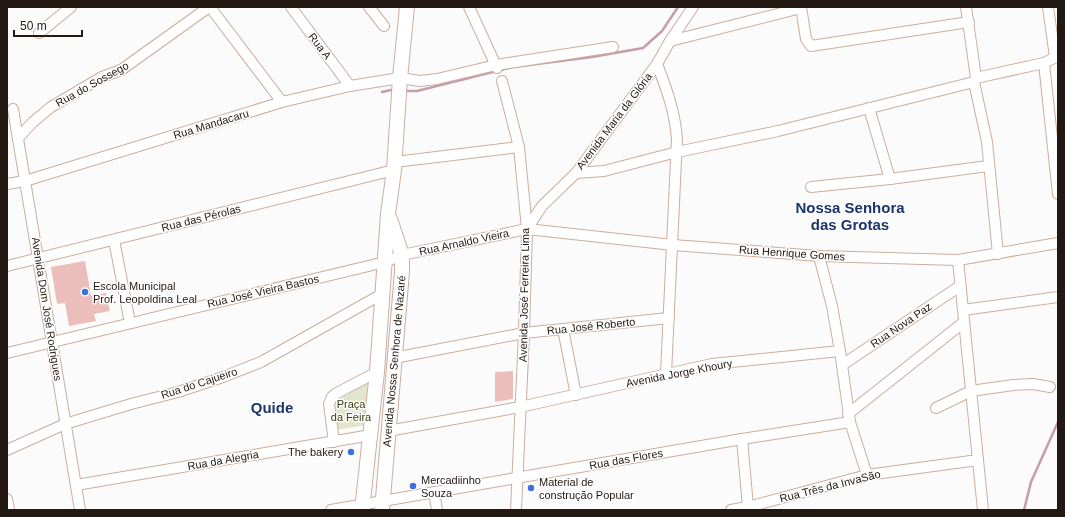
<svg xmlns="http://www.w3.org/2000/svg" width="1065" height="517" viewBox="0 0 1065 517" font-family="Arial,sans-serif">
	<rect width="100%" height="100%" fill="#fbfbfb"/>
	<path fill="#e1e5cc" d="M370 381 366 425 337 430 335 402Z"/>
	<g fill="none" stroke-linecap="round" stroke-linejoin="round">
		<g stroke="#c69dad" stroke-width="2.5">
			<path d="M407 91H417L513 67 592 57 643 48 662 31 678 7"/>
			<path d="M382 92 391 90"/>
			<path d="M1024 510 1031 482 1058 422"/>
		</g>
	</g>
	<g fill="#ebbebb">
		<path d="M85 261 91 296 106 293 110 311 94 314 96 321 69 326 65 303 57 304 51 267Z"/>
		<path d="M513 371V399L495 402V372Z"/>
	</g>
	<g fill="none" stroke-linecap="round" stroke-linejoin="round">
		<g stroke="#cbae9d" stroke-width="12">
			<g id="street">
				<path d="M210 7 282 102"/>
				<path d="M291 7 350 86"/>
				<path d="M369 7 384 26"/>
				<path d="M469 7 497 68"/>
				<path d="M801 7 806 39 811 46 969 22"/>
				<path d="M966 7 976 78"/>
				<path d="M1048 7 1055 57"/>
				<path d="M39 33 71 7"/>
				<path d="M670 41 801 8"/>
				<path d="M1044 63 1058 194"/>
				<path d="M657 64C667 90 675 112 677 139L666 374"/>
				<path d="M502 81 519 147 527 229 524 333 516 510"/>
				<path d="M974 82 987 142 998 254"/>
				<path d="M869 108 890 179"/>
				<path d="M13 109 80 510"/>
				<path d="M18 138 33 122 51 107 102 77 121 70 209 7"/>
				<path d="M395 162 519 147"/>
				<path d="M576 173 604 171 677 152 778 131 974 82 976 78 1044 63 1058 56"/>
				<path d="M7 184 25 181 282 102 350 86 400 78 420 81 437 79 496 65 613 47"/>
				<path d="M811 187 890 179 988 166"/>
				<path d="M527 229 542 206 576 173 657 64 670 41 693 7"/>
				<path d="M114 240 130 323"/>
				<path d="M819 256 832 306 840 351 850 422 867 475"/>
				<path d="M958 260 983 510"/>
				<path d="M7 266 394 170"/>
				<path d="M963 310 1058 297"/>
				<path d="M563 329 576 395"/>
				<path d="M7 353 385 262 402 255 527 229 673 245 819 256 922 259 958 260 1058 243"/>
				<path d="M394 358 524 333 669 318"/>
				<path d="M842 365 960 286"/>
				<path d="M936 408 971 391 1013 385 1033 384 1050 387"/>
				<path d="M848 414 964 322"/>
				<path d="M388 431 520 407 712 364 840 351"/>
				<path d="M742 439 748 507"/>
				<path d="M334 442 329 404 332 397 337 393 377 372"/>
				<path d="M7 450 65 424 131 404 178 392 223 377 261 362 382 294"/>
				<path d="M76 485 371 435"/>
				<path d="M434 492 437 510"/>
				<path d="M7 499 9 510"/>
				<path d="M331 510 742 439 850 422"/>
				<path d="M731 510 748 507 867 475 978 460"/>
			</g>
		</g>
		<g stroke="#cbae9d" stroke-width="16">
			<g id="secondary">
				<path d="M362 510 377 372 388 214 394 170 400 78 407 7"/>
				<path d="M382 510 402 272V255L390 219"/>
			</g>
		</g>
		<use href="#street" stroke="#fff" stroke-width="10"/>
		<use href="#secondary" stroke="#fff" stroke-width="14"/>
	</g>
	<g fill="#3c71e0" stroke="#fff" stroke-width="1.5">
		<circle cx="85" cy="292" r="4"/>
		<circle cx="351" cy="452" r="4"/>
		<circle cx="413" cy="486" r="4"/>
		<circle cx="531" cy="488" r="4"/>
	</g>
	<g text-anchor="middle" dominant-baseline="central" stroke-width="3" stroke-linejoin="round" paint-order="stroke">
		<g font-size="11" fill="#231912" stroke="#fff">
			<text transform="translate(320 46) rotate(53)">Rua A</text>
			<text transform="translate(92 84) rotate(-29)">Rua do Sossego</text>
			<text transform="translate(614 121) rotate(-53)">Avenida Maria da Glória</text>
			<text transform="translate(211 124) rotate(-17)">Rua Mandacaru</text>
			<text transform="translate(201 218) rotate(-14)">Rua das Pérolas</text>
			<text transform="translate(464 242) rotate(-12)">Rua Arnaldo Vieira</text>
			<text transform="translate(792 253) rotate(4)">Rua Henrique Gomes</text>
			<text transform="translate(263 291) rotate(-13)">Rua José Vieira Bastos</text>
			<text transform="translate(524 295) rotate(-89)">Avenida José Ferreira Lima</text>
			<text transform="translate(47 309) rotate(81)">Avenida Dom José Rodrigues</text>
			<text transform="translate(901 325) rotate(-34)">Rua Nova Paz</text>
			<text transform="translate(591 326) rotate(-6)">Rua José Roberto</text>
			<text transform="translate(394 361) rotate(-85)">Avenida Nossa Senhora de Nazaré</text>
			<text transform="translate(679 373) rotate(-11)">Avenida Jorge Khoury</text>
			<text transform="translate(199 383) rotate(-18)">Rua do Cajueiro</text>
			<text transform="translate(626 459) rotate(-10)">Rua das Flores</text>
			<text transform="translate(223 460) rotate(-10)">Rua da Alegria</text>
			<text transform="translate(830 486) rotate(-14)">Rua Três da InvaSão</text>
		</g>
		<g font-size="11" fill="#231912" stroke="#fff" text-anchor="start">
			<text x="93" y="286">Escola Municipal<tspan x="93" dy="13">Prof. Leopoldina Leal</tspan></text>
			<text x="343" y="452" text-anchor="end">The bakery</text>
			<text x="421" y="480">Mercadiinho<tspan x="421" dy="13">Souza</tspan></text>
			<text x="539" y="482">Material de<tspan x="539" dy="13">construção Popular</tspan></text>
		</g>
		<g font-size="11" fill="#3b3e0f" stroke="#fff">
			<text x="351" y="404">Praça<tspan x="351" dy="13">da Feira</tspan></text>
		</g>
		<g font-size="15" font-weight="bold" fill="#1a346b" stroke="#fff">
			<text x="850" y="207">Nossa Senhora<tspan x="850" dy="17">das Grotas</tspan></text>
			<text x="272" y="407">Quide</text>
		</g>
	</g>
	<rect width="1065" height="517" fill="none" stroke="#231912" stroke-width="16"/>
	<path d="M14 30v6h68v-6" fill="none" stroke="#231912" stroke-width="2"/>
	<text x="20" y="30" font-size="12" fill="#231912" stroke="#ffffff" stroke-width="3" paint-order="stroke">50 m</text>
</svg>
